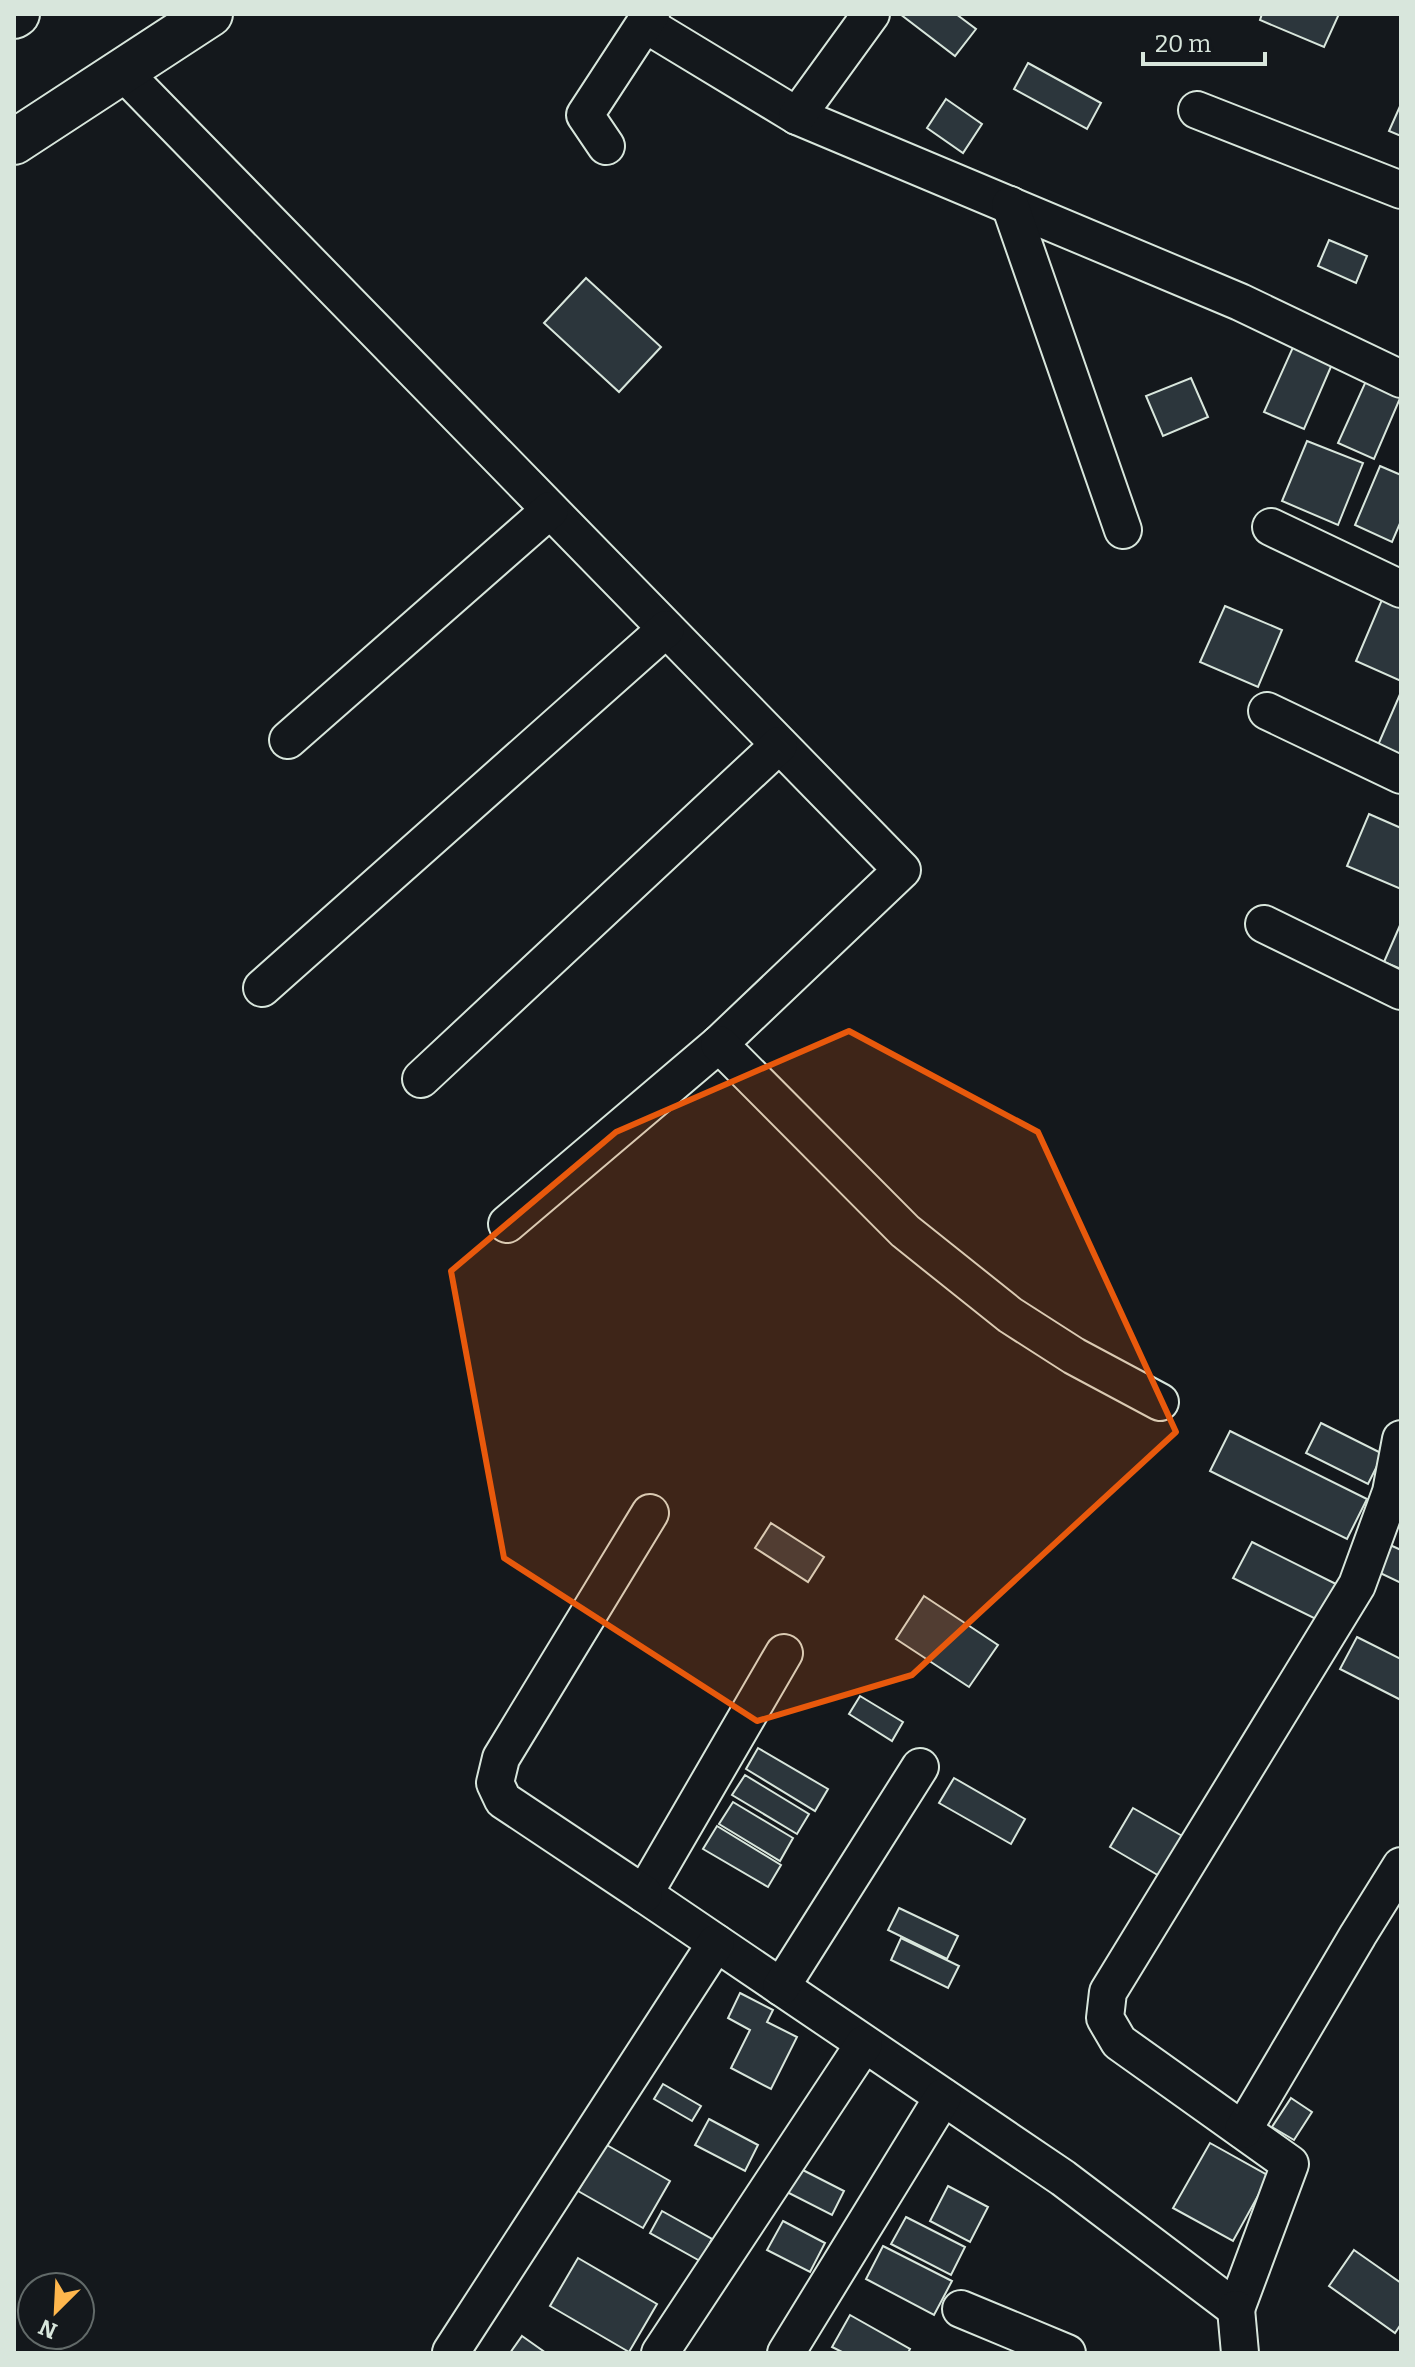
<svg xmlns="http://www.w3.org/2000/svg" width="1415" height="2367" viewBox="0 0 1415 2367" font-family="Bitter,serif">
	<rect width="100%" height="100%" fill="#14181c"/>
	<g fill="#2c363c" stroke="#d8e6dc" stroke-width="2">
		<path d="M900 14H956L976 29 955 56Z"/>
		<path d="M1262 14H1339L1324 47 1260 20Z"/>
		<path d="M1028 63 1101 103 1087 129 1014 89Z"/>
		<path d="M946 99 982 124 963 153 927 128Z"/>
		<path d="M1401 104V136L1389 131Z"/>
		<path d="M1329 240 1367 256 1356 283 1318 266Z"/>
		<path d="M586 278 661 347 619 392 544 323Z"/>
		<path d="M1294 345 1333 362 1304 429 1264 412Z"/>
		<path d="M1191 378 1208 417 1163 436 1146 396Z"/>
		<path d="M1366 381 1401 396 1374 459 1338 443Z"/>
		<path d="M1307 441 1363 463 1338 525 1282 501Z"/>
		<path d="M1380 466 1401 475V521L1392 542 1355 525Z"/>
		<path d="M1384 595 1401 602V681L1356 661Z"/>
		<path d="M1225 606 1282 630 1258 687 1200 662Z"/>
		<path d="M1401 692V755L1378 745Z"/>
		<path d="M1369 814 1401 828V889L1347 866Z"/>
		<path d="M1401 923V969L1384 962Z"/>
		<path d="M1321 1423 1383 1454 1368 1484 1306 1453Z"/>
		<path d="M1230 1431 1367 1499 1347 1539 1210 1471Z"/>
		<path d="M771 1523 824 1557 808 1582 755 1548Z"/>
		<path d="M1252 1542 1342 1587 1324 1623 1233 1578Z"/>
		<path d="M1390 1545 1401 1550V1583L1378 1572Z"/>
		<path d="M924 1596 998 1645 969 1687 896 1639Z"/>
		<path d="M1357 1637 1401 1659V1700L1340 1669Z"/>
		<path d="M860 1696 903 1722 892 1741 849 1714Z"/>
		<path d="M758 1748 828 1789 815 1811 746 1769Z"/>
		<path d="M745 1775 809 1814 797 1834 732 1795Z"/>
		<path d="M954 1778 1025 1819 1011 1844 939 1803Z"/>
		<path d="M733 1802 793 1838 780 1861 719 1824Z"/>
		<path d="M1133 1808 1184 1837 1161 1877 1110 1847Z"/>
		<path d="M717 1826 781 1865 768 1887 703 1849Z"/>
		<path d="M899 1908 958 1936 947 1959 888 1930Z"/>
		<path d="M901 1938 959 1966 948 1988 891 1960Z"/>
		<path d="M740 1993 773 2010 767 2022 797 2037 771 2089 731 2068 750 2030 728 2018Z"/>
		<path d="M663 2084 701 2106 692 2121 654 2099Z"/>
		<path d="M1291 2098 1312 2112 1294 2140 1272 2127Z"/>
		<path d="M709 2119 758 2145 745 2171 695 2145Z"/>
		<path d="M1210 2143 1269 2176 1233 2241 1173 2208Z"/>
		<path d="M605 2144 670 2181 643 2228 578 2191Z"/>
		<path d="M793 2165 844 2191 832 2215 781 2189Z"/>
		<path d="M948 2186 988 2207 970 2242 930 2221Z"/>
		<path d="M662 2211 712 2239 700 2261 650 2233Z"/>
		<path d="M906 2217 965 2247 951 2275 891 2244Z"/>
		<path d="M783 2221 825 2243 810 2272 767 2250Z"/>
		<path d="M883 2246 952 2281 934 2315 866 2279Z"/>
		<path d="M1354 2250 1401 2283V2324L1395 2333 1329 2286Z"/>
		<path d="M578 2258 657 2304 629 2352 550 2306Z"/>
		<path d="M850 2315 910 2349 908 2353H844L832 2347Z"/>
		<path d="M522 2336 546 2353H510Z"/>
	</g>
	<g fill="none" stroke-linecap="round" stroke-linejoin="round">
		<g stroke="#d8e6dc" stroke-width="40">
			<g id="street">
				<path d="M645 24 797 116 1240 302 1401 379"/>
				<path d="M123 72 902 870 719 1044 507 1224"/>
				<path d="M1197 110 1401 190"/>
				<path d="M797 116 871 14"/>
				<path d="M606 146 585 115 651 14"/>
				<path d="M1010 205 1123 530"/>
				<path d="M1271 527 1401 589"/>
				<path d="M1267 711 1401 775"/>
				<path d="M288 740 550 510"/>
				<path d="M1264 924 1401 991"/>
				<path d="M262 988 666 629"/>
				<path d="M719 1044 905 1231 1010 1315 1074 1356 1160 1402"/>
				<path d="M421 1079 779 745"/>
				<path d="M784 1653 644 1894 1063 2178 1236 2309 1290 2164 1119 2042 1105 2018 1108 1992 1357 1585 1391 1492 1401 1439"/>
				<path d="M644 1894 503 1800 495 1783 501 1758 650 1513"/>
				<path d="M781 1987 920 1767"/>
				<path d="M1243 2130 1358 1935 1401 1866"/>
				<path d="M961 2309 1067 2353"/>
				<path d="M1236 2309 1240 2353"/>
				<path d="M451 2352 716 1943"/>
				<path d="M660 2353 864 2044"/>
				<path d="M786 2353 943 2097"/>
			</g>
		</g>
		<g stroke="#d8e6dc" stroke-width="48">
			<path id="secondary" d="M14 142 210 14"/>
		</g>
		<g stroke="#d8e6dc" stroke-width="48">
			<path id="highway" d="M14 16 17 14"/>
		</g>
		<use href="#street" stroke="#14181c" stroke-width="36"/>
		<use href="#secondary" stroke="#14181c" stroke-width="44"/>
		<use href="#highway" stroke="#14181c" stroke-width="44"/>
	</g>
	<path fill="#e8590c" fill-opacity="0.2" stroke="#e8590c" stroke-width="6" stroke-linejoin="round" d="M849 1031 1038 1132 1176 1432 912 1675 757 1721 504 1558 451 1271 616 1132Z"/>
	<rect width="1415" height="2367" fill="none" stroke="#d8e6dc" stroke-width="32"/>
	<g transform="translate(56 2311) rotate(204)"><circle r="38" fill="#14181c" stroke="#626a69" stroke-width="2"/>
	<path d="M0-6L14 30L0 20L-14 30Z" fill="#ffb74d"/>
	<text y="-12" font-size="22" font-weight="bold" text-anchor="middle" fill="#d8e6dc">N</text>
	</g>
	<path d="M1143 52v12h122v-12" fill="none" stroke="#d8e6dc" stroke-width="4"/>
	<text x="1155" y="52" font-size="24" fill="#d8e6dc" stroke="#14181c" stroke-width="6" paint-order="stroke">20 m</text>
</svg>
